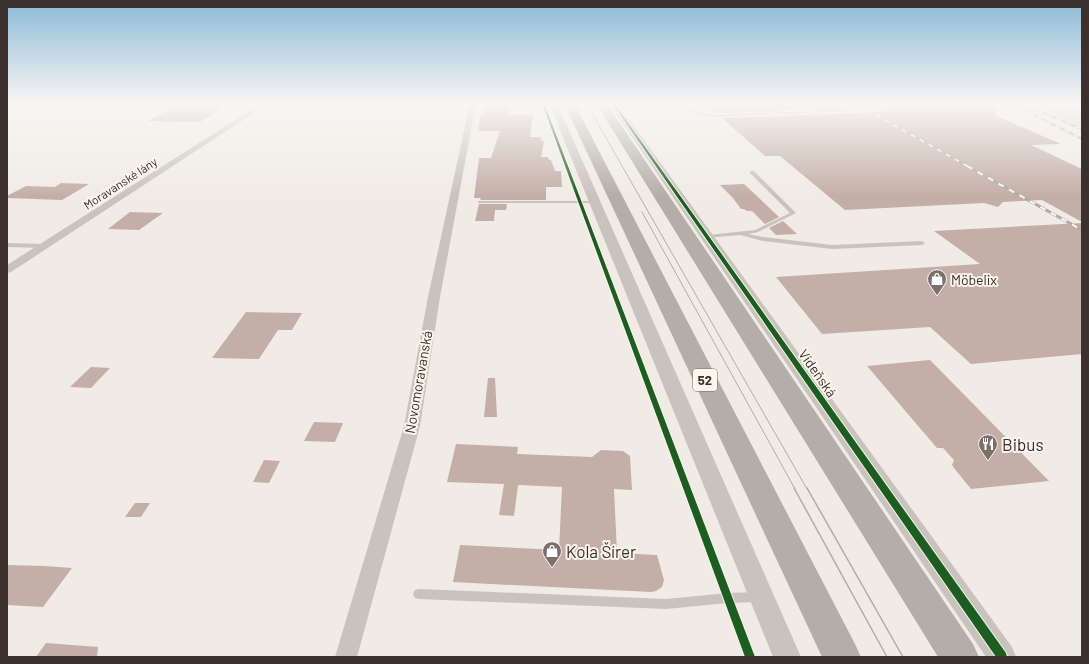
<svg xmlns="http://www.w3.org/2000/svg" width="1089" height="664" viewBox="0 0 1089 664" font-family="Barlow,sans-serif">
	<rect width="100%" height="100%" fill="#f0ebe5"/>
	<path fill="#d1d6bf" d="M1030 103H1055L1082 115V127Z"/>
	<g fill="#c3afa7">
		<path d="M196 103 230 104 200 122 148 121 176 106H191Z"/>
		<path d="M487 103H511L508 115H533L530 137H541V141H544L541 157H548L549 160H551L555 171H561L562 187H546V200H480L481 198H474L479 158H491L500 131H478L481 115H484Z"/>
		<path d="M705 103H867L872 107 717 113Z"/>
		<path d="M941 103H996V116L1061 144 1031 145 1082 169V222L1042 200 1003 202 998 207 984 203 845 210 780 156H765L722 118 882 112 885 109 939 108 942 106Z"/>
		<path d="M61 183 89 184 62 200 7 198V196L26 186 55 187Z"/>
		<path d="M744 184 760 199 779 217 765 224 752 211H747L744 209H741L733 198 720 185Z"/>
		<path d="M479 204H507L506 210H495L494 221H475Z"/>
		<path d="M130 212 163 213 139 230 108 229Z"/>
		<path d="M783 221 797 234 776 235 769 228Z"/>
		<path d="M1082 223V354L971 364 930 327 822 334 776 277 980 264 934 231Z"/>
		<path d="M246 312 302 313 292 330H278L259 359 212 358Z"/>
		<path d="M930 360 1049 481 971 489 954 468 952 465 954 460 943 448H937L867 366Z"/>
		<path d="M91 367 110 368 91 388 70 387Z"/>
		<path d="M488 378H495L497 417H484Z"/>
		<path d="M314 422 343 423 335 442 304 441Z"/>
		<path d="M456 444 518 447 517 454 592 457 601 450 623 451 630 456 632 490 614 489 617 553 657 555 664 580 662 587 656 591 651 592 453 582 460 545 559 550 562 487 518 485 514 516 499 515 504 484 447 482Z"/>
		<path d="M264 460 280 461 269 483 253 482Z"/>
		<path d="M135 503H150L141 517H125Z"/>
		<path d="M7 565 44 566 72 568 43 607 7 605Z"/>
		<path d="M46 643 98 647 97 657H36Z"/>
	</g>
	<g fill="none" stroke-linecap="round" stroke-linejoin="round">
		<g fill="#c9c3be" fill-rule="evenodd">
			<path d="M683 103H687L697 112 713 115 877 108 868 103H872L878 106 935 104 933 103H938L941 105 939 106 882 108 884 109 882 110 713 117 695 114Z"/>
			<path d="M750 171H754L796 213 758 232 748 234 763 237 832 245 922 241 925 243 922 245 832 249 763 241 740 235 706 238 705 237 708 235 755 230 790 213 750 173Z"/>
			<path d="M478 201H595L597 202 595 203H478Z"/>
			<path d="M7 243 46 244 49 246 46 248 7 247Z"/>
			<path d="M419 589 666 599 728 593 757 592 761 593 763 597 761 601 757 602 728 603 666 609 419 599 415 598 413 594 415 590Z"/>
		</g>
		<g fill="#c9c3be" fill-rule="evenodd">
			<path d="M262 103H269L11 272 7 273V265Z"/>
			<path d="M470 103H476L440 297 420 426 357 657H335L404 426 428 297Z"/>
		</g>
		<g fill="#c9c3be" fill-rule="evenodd">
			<path d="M549 103H557L801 657H773Z"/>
			<path d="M609 103H617L1012 647 1016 657H986Z"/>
		</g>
		<g fill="#b4aea8" fill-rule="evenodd">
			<path d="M564 103H574L855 644 861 657H822Z"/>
			<path d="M596 103H606L973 644 979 657H938Z"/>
		</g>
		<g stroke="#b1aca8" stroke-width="1">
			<path d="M586 103 807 489"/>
			<path d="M642 212 795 489"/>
		</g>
		<g stroke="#b1aca8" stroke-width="1.5">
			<path d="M794 488 887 657"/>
			<path d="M807 488 903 657"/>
		</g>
		<g stroke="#b1aca8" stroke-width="2.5">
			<g id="rail-far1">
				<path d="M1011 103 1082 139"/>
				<path d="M1020 103 1082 129"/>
				<path d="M1060 103 1082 112"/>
				<path d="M876 115 969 167"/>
			</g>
		</g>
		<g stroke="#b1aca8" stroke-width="3">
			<path id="rail" d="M967 166 1082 230"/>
		</g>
		<use href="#rail-far1" stroke="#fbf5ee" stroke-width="1.5" stroke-dasharray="5" stroke-linecap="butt"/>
		<use href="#rail" stroke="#fbf5ee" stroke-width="2" stroke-dasharray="6" stroke-linecap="butt"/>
		<g stroke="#fbf5ee" stroke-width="2">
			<g id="cycleway">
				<path d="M542 103H544L755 657H745Z"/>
				<path d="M612 103H614L1006 653 1007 657H996Z"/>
			</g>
		</g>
		<use href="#cycleway" fill="#1b5e20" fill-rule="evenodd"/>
	</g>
	<linearGradient id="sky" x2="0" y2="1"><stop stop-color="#8bbad8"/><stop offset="0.53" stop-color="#f8f6f3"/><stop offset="1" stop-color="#f8f6f3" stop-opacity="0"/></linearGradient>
	<rect width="1089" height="196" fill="url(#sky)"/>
	<defs>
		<g id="shop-pin" transform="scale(1)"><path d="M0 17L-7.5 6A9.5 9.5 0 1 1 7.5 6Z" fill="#7a716c" stroke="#fbf5ee"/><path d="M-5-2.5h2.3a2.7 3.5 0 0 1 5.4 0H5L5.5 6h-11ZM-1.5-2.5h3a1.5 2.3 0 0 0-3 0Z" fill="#fff"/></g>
		<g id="restaurant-pin" transform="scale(1)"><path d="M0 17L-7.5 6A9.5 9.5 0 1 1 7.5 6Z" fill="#7a716c" stroke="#fbf5ee"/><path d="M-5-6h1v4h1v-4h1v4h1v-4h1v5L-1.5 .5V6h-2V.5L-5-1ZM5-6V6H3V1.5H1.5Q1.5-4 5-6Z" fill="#fff"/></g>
	</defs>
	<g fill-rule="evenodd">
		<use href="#shop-pin" x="937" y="279"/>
		<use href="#restaurant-pin" x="988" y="444"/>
		<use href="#shop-pin" x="552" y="551"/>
	</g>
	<g text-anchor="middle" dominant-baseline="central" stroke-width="4" stroke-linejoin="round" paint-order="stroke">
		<g font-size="12" fill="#3b302b" stroke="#fbf5ee">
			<text transform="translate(120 183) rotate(-33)">Moravanské lány</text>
		</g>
		<rect fill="#fbf5ee" stroke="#756b66" stroke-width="1" x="693" y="369" width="24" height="22" rx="3"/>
		<g font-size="13" font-weight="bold" fill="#3b302b">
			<text x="705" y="380">52</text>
		</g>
		<g font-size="14" fill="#3b302b" stroke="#fbf5ee" text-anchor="start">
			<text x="951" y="279">Möbelix</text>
		</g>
		<g font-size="14" fill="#3b302b" stroke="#fbf5ee">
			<text transform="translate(818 373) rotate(55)">Vídeňská</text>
			<text transform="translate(418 382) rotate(-80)">Novomoravanská</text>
		</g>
		<g font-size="17" fill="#3b302b" stroke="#fbf5ee" text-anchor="start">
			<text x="1002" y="444">Bibus</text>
			<text x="566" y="551">Kola Šírer</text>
		</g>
	</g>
	<rect width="1089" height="664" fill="none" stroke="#3b302b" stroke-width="16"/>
</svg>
